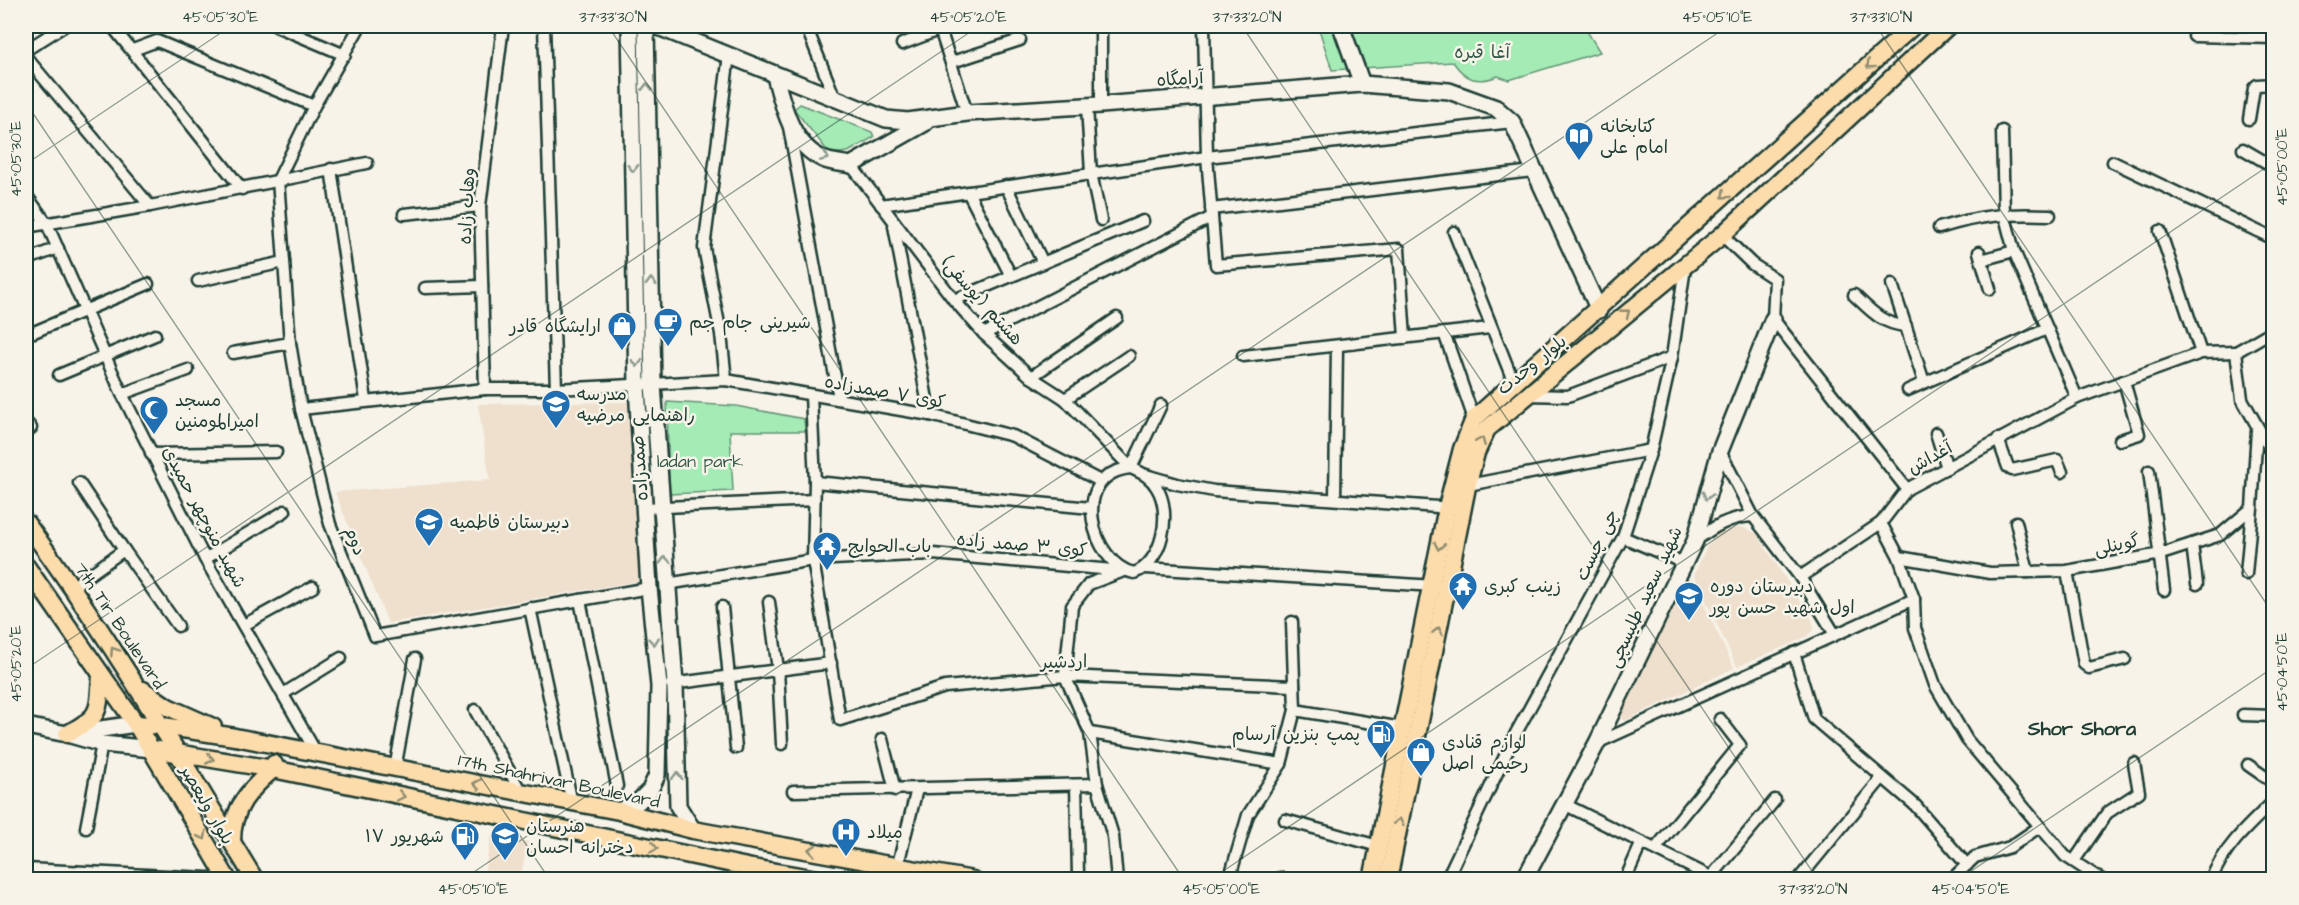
<svg xmlns="http://www.w3.org/2000/svg" width="2299" height="905" viewBox="0 0 2299 905" font-family="'Architects Daughter','Playpen Sans Arabic',sans-serif">
	<rect width="100%" height="100%" fill="#f7f3e8"/>
	<filter id="ink" filterUnits="userSpaceOnUse"><feTurbulence type="fractalNoise" baseFrequency=".0167" numOctaves="2"/><feDisplacementMap in="SourceGraphic" scale="12" xChannelSelector="R" yChannelSelector="G"/><feConvolveMatrix kernelMatrix="1 2 1 2 8 2 1 2 1" color-interpolation-filters="sRGB"/></filter>
	<g filter="url(#ink)">
		<g fill="#efdfcd">
			<path d="M628 402 639 581 388 623 335 492 490 480 478 404Z"/>
			<path d="M1741 527 1756 533 1812 620 1814 629 1806 637 1737 667 1694 575 1706 548 1719 532Z"/>
			<path d="M1691 577 1734 668 1624 721 1618 714Z"/>
			<path d="M492 834 528 842 520 879H483Z"/>
		</g>
		<g fill="#a5ebb6" stroke="#629475" stroke-width="1.5">
			<path d="M1318 26H1588L1585 28 1600 52 1509 80 1498 76C1477 84 1466 80 1453 62L1332 70Z"/>
			<path d="M800 104 872 132 874 137 848 152 830 154 794 109Z"/>
			<path d="M667 402 736 406 804 419 805 431H730L733 491 669 494Z"/>
		</g>
		<g fill="none" stroke-linecap="round" stroke-linejoin="round">
			<g stroke="#1f3d34" stroke-width="15">
				<g id="street">
					<path d="M112 26 242 189"/>
					<path d="M276 26 345 55"/>
					<path d="M360 26 314 106 278 180 290 343 301 409 330 524 375 636 649 588"/>
					<path d="M544 26 556 389"/>
					<path d="M806 26 836 101"/>
					<path d="M939 26 967 113"/>
					<path d="M1101 26V105"/>
					<path d="M1204 26 1207 157 1216 265 1399 249 1405 338"/>
					<path d="M2194 36 2274 38"/>
					<path d="M902 44 941 29"/>
					<path d="M26 50 64 26"/>
					<path d="M133 50 157 41 314 106"/>
					<path d="M26 57 150 206"/>
					<path d="M952 62 1020 40"/>
					<path d="M1087 106 1091 173 1101 220"/>
					<path d="M2249 119 2254 88 2257 85 2274 84"/>
					<path d="M789 127 839 398"/>
					<path d="M2002 131 2004 213 2014 251 2077 398"/>
					<path d="M2243 149 2274 167"/>
					<path d="M2113 162 2274 239"/>
					<path d="M851 165 954 300 984 334 1031 377 1065 399 1131 468 1161 405"/>
					<path d="M331 169 366 400"/>
					<path d="M1006 186 1043 263"/>
					<path d="M968 192 1011 276"/>
					<path d="M26 195 47 224 122 394 205 559 317 754"/>
					<path d="M881 205 1207 157 1512 122"/>
					<path d="M1211 209 1533 171"/>
					<path d="M404 214 480 206"/>
					<path d="M894 226 930 415"/>
					<path d="M26 227 150 206 367 163"/>
					<path d="M1939 228C1981 215 2007 213 2050 215"/>
					<path d="M2160 231 2201 353"/>
					<path d="M1454 232 1514 383"/>
					<path d="M1722 235 1752 264 1775 279 1773 319 1907 489"/>
					<path d="M1979 252 1990 289"/>
					<path d="M26 260 58 248"/>
					<path d="M1981 260 2014 251"/>
					<path d="M198 281 284 262"/>
					<path d="M1892 284 1924 382"/>
					<path d="M425 288 482 286"/>
					<path d="M1854 295C1871 311 1882 324 1906 326"/>
					<path d="M954 300 1143 221"/>
					<path d="M34 332 148 284"/>
					<path d="M1444 333 1474 419"/>
					<path d="M984 334 1212 217"/>
					<path d="M2236 352 2242 399 2274 456"/>
					<path d="M2236 352 2274 330"/>
					<path d="M233 353 290 343"/>
					<path d="M1243 356 1490 328"/>
					<path d="M59 375 155 335"/>
					<path d="M1031 377 1117 318"/>
					<path d="M726 380 721 334 704 248 729 55"/>
					<path d="M485 389 480 206 503 26"/>
					<path d="M1908 390 2047 329"/>
					<path d="M122 394 188 370"/>
					<path d="M1527 395 1568 396 1672 357"/>
					<path d="M811 396 815 482 813 560 840 720 945 687 1065 676 1294 686"/>
					<path d="M1065 399 1129 356"/>
					<path d="M301 409 485 389H556L726 380 930 415 1013 436 1100 481"/>
					<path d="M26 422 31 428 26 432"/>
					<path d="M1936 433 1947 468"/>
					<path d="M1998 439 2008 467 2012 470 2057 460 2062 472"/>
					<path d="M2120 440 2139 434 2124 381"/>
					<path d="M1720 451 1753 516 1800 577 1881 523 1907 489 2077 398 2201 353 2236 352"/>
					<path d="M151 454 276 452"/>
					<path d="M1131 468C1142 473 1151 477 1157 488 1172 512 1163 563 1134 573 1092 565 1067 474 1131 468Z"/>
					<path d="M2149 471 2164 590"/>
					<path d="M1146 475 1177 484 1214 491 1452 508"/>
					<path d="M815 482 1091 508"/>
					<path d="M79 483 124 550"/>
					<path d="M1463 486 1651 450"/>
					<path d="M1335 499 1337 346"/>
					<path d="M645 508 814 500"/>
					<path d="M2016 522 2028 572"/>
					<path d="M1881 523 1899 557 1914 599 1915 628 1935 685 1967 740 2065 856 2102 880"/>
					<path d="M1623 537 1684 563"/>
					<path d="M1695 541C1713 527 1729 517 1753 516"/>
					<path d="M2192 544 2197 584"/>
					<path d="M1899 557 1990 573 2067 571 2161 554 2220 535 2252 508 2257 430"/>
					<path d="M205 559 285 511"/>
					<path d="M1145 568 1435 586"/>
					<path d="M2067 571 2084 664 2089 668 2125 659"/>
					<path d="M2246 574 2252 508"/>
					<path d="M1800 577 1834 633"/>
					<path d="M667 584 813 560 933 554 1124 571"/>
					<path d="M72 587 124 550 178 626"/>
					<path d="M580 600 617 786"/>
					<path d="M769 602 778 670 782 744"/>
					<path d="M722 607 736 748"/>
					<path d="M530 608 572 803"/>
					<path d="M244 625 313 587"/>
					<path d="M1794 653 1814 719 1915 805 1967 865"/>
					<path d="M671 684 831 663"/>
					<path d="M283 694 341 658"/>
					<path d="M475 710 521 792"/>
					<path d="M1295 710 1402 728"/>
					<path d="M2243 715 2274 716"/>
					<path d="M1090 733 1281 764"/>
					<path d="M882 739 895 790"/>
					<path d="M1597 743 1914 599"/>
					<path d="M2248 765 2274 783"/>
					<path d="M395 769 415 659"/>
					<path d="M1076 785 1078 875"/>
					<path d="M793 791 1097 784"/>
					<path d="M1566 805 1711 877 1775 800"/>
					<path d="M1285 820 1378 846"/>
					<path d="M86 828 102 744"/>
					<path d="M1656 848 1740 745 1720 719"/>
					<path d="M2074 861 2107 813 2139 792 2134 763"/>
					<path d="M898 864 917 789"/>
					<path d="M26 869 228 879"/>
					<path d="M1117 880 1113 836 1097 784 1090 733 1065 676 1072 606 1089 584 1121 572"/>
					<path d="M1229 880 1248 815 1281 764 1295 710 1292 622"/>
					<path d="M1279 880 1280 878"/>
					<path d="M1446 880 1516 733 1623 537 1651 450 1672 357 1685 267"/>
					<path d="M1625 880 1642 842"/>
					<path d="M1798 880 1882 778"/>
					<path d="M1951 880 1975 857 2010 847 2039 827"/>
					<path d="M2211 880C2224 847 2249 825 2274 801"/>
				</g>
			</g>
			<g stroke="#1f3d34" stroke-width="20">
				<g id="secondary">
					<path d="M656 26 886 119 908 121 967 113 1101 105 1362 84 1449 91 1496 108 1512 122 1599 310"/>
					<path d="M1341 26 1362 84"/>
					<path d="M646 28 653 385 675 684 678 806 693 830"/>
					<path d="M775 76C783 105 791 145 823 159 831 163 843 163 851 165L925 123"/>
					<path d="M26 726 67 734 102 744 152 749"/>
					<path d="M73 733 136 724"/>
					<path d="M619 811 638 802 650 790 657 775 659 686 649 588 637 386 630 26"/>
					<path d="M1524 880 1597 743 1695 541 1720 451 1773 319"/>
				</g>
			</g>
			<g stroke="#1f3d34" stroke-width="21">
				<g id="primary">
					<path d="M26 523C110 637 181 759 255 880"/>
					<path d="M26 566 136 724 228 880"/>
					<path d="M143 690 168 707 213 727"/>
					<path d="M136 724 163 726 235 737 619 811 693 830 973 880"/>
					<path d="M67 734C102 715 98 713 101 675"/>
					<path d="M152 749 273 769 752 868 823 880"/>
					<path d="M232 841C232 808 249 790 273 769L274 764"/>
					<path d="M1372 880 1447 507 1462 449 1474 419 1913 26"/>
					<path d="M1388 880 1467 487 1476 453 1487 429 1722 235 1948 26"/>
				</g>
			</g>
			<use href="#street" stroke="#f7f3e8" stroke-width="10"/>
			<use href="#secondary" stroke="#f7f3e8" stroke-width="15"/>
			<use href="#primary" stroke="#fddcac" stroke-width="16"/>
		</g>
		<defs><path id="oneway-chevron" d="M-2-3.5L2.5 0L-2 3.5" fill="none" stroke-width="1.6" stroke-linecap="round" stroke-linejoin="round" transform="scale(1.5)"/></defs>
		<g stroke="#8e8c70">
			<use href="#oneway-chevron" transform="translate(1870 65) rotate(138)"/>
			<use href="#oneway-chevron" transform="translate(1725 195) rotate(138)"/>
			<use href="#oneway-chevron" transform="translate(1626 313) rotate(-39)"/>
			<use href="#oneway-chevron" transform="translate(1481 441) rotate(-67)"/>
			<use href="#oneway-chevron" transform="translate(1439 546) rotate(101)"/>
			<use href="#oneway-chevron" transform="translate(1438 631) rotate(-79)"/>
			<use href="#oneway-chevron" transform="translate(114 651) rotate(-123)"/>
			<use href="#oneway-chevron" transform="translate(210 759) rotate(10)"/>
			<use href="#oneway-chevron" transform="translate(477 784) rotate(-170)"/>
			<use href="#oneway-chevron" transform="translate(401 796) rotate(12)"/>
			<use href="#oneway-chevron" transform="translate(1399 822) rotate(-78)"/>
			<use href="#oneway-chevron" transform="translate(203 836) rotate(60)"/>
			<use href="#oneway-chevron" transform="translate(654 848) rotate(12)"/>
			<use href="#oneway-chevron" transform="translate(812 850) rotate(-171)"/>
		</g>
		<g stroke="#8b988e">
			<use href="#oneway-chevron" transform="translate(647 87) rotate(-91)"/>
			<use href="#oneway-chevron" transform="translate(825 157) rotate(23)"/>
			<use href="#oneway-chevron" transform="translate(633 168) rotate(89)"/>
			<use href="#oneway-chevron" transform="translate(651 282) rotate(-91)"/>
			<use href="#oneway-chevron" transform="translate(637 363) rotate(89)"/>
			<use href="#oneway-chevron" transform="translate(1707 496) rotate(106)"/>
			<use href="#oneway-chevron" transform="translate(665 560) rotate(-94)"/>
			<use href="#oneway-chevron" transform="translate(654 641) rotate(84)"/>
			<use href="#oneway-chevron" transform="translate(677 776) rotate(-91)"/>
		</g>
	</g>
	<path fill="none" stroke="#1f3d34" stroke-width="1.5" stroke-opacity="0.45" d="M608 26 1184 880M1242 26 1818 880M1876 26 2274 615M26 103 550 880M26 164 231 26M26 669 979 26M462 880 1728 26M1210 880 2274 162M1958 880 2274 667"/>
	<defs>
		<g id="library-pin" transform="scale(1.5)"><path d="M0 17L-7.5 6A9.5 9.5 0 1 1 7.5 6Z" fill="#1f6fb2" stroke="#f7f3e8"/><path d="M-6-4Q-3-5.5-.7-3.5V5Q-3 3-6 4ZM6-4Q3-5.5 .7-3.5V5Q3 3 6 4Z" fill="#fff"/></g>
		<g id="cafe-pin" transform="scale(1.5)"><path d="M0 17L-7.5 6A9.5 9.5 0 1 1 7.5 6Z" fill="#1f6fb2" stroke="#f7f3e8"/><path d="M-5.5-4.5H6V0H3Q3 3.5 0 3.5H-2.5Q-5.5 3.5-5.5 0ZM3-3.2v2h1.7v-2ZM-6 4.5H4V6H-6Z" fill="#fff"/></g>
		<g id="shop-pin" transform="scale(1.5)"><path d="M0 17L-7.5 6A9.5 9.5 0 1 1 7.5 6Z" fill="#1f6fb2" stroke="#f7f3e8"/><path d="M-5-2.5h2.3a2.7 3.5 0 0 1 5.4 0H5L5.5 6h-11ZM-1.5-2.5h3a1.5 2.3 0 0 0-3 0Z" fill="#fff"/></g>
		<g id="school-pin" transform="scale(1.5)"><path d="M0 17L-7.5 6A9.5 9.5 0 1 1 7.5 6Z" fill="#1f6fb2" stroke="#f7f3e8"/><path d="M0-5L7-2L0 1L-7-2ZM-4 1L0 2.5L4 1V4Q0 6-4 4Z" fill="#fff"/></g>
		<g id="mosque-pin" transform="scale(1.5)"><path d="M0 17L-7.5 6A9.5 9.5 0 1 1 7.5 6Z" fill="#1f6fb2" stroke="#f7f3e8"/><path d="M3.5-4.9A6 6 0 1 0 3.5 4.9A5 5 0 1 1 3.5-4.9Z" fill="#fff"/></g>
		<g id="temple-pin" transform="scale(1.5)"><path d="M0 17L-7.5 6A9.5 9.5 0 1 1 7.5 6Z" fill="#1f6fb2" stroke="#f7f3e8"/><path d="M0-6L5-2H3V0L6.5 2.5H4V6H1.5V3h-3V6H-4V2.5H-6.5L-3 0V-2H-5Z" fill="#fff"/></g>
		<g id="fuel-pin" transform="scale(1.5)"><path d="M0 17L-7.5 6A9.5 9.5 0 1 1 7.5 6Z" fill="#1f6fb2" stroke="#f7f3e8"/><path d="M-5.5-6h7V0h2V4h1.3V-2.5L3-4.5l.8-.8L6-3V5H2.5V1h-1V6h-7ZM-4.2-4.7v3.2H.2V-4.7Z" fill="#fff"/></g>
		<g id="hospital-pin" transform="scale(1.5)"><path d="M0 17L-7.5 6A9.5 9.5 0 1 1 7.5 6Z" fill="#1f6fb2" stroke="#f7f3e8"/><path d="M-5-5h3v3.5h4V-5h3V5h-3V1.5h-4V5h-3Z" fill="#fff"/></g>
	</defs>
	<g fill-rule="evenodd">
		<use href="#library-pin" x="1579" y="136"/>
		<use href="#cafe-pin" x="668" y="322"/>
		<use href="#shop-pin" x="622" y="326"/>
		<use href="#school-pin" x="556" y="404"/>
		<use href="#mosque-pin" x="154" y="410"/>
		<use href="#school-pin" x="429" y="522"/>
		<use href="#temple-pin" x="827" y="546"/>
		<use href="#temple-pin" x="1463" y="586"/>
		<use href="#school-pin" x="1689" y="596"/>
		<use href="#fuel-pin" x="1381" y="734"/>
		<use href="#shop-pin" x="1421" y="752"/>
		<use href="#hospital-pin" x="846" y="832"/>
		<use href="#fuel-pin" x="465" y="836"/>
		<use href="#school-pin" x="505" y="836"/>
	</g>
	<g text-anchor="middle" dominant-baseline="central" stroke-width="5" stroke-linejoin="round" paint-order="stroke">
		<g font-size="18" fill="#335748" stroke="#f7f3e8">
			<text x="1482" y="52">آغا قبره</text>
			<text x="700" y="461">ladan park</text>
		</g>
		<g font-size="18" fill="#1f3d34" stroke="#f7f3e8">
			<text transform="translate(1180 79) rotate(-4)">آرامگاه</text>
			<text transform="translate(467 206) rotate(-87)">وهاب زاده</text>
			<text transform="translate(982 301) rotate(48)">هشتم (یوسفی)</text>
			<text transform="translate(1532 365) rotate(-39)">بلوار وحدت</text>
			<text transform="translate(885 392) rotate(10)">کوی ۷ صمدزاده</text>
			<text transform="translate(1930 458) rotate(-29)">آغداش</text>
			<text transform="translate(640 468) rotate(-94)">صمدزاده</text>
			<text transform="translate(204 517) rotate(62)">شهبد منوچهر حمیدی</text>
			<text transform="translate(355 541) rotate(68)">دوم</text>
			<text transform="translate(1022 545) rotate(5)">کوی ۳ صمد زاده</text>
			<text transform="translate(1597 545) rotate(-65)">چی چست</text>
			<text transform="translate(2117 545) rotate(-11)">گوینلی</text>
			<text transform="translate(1645 597) rotate(-65)">شهید سعید طلیسچی</text>
			<text transform="translate(120 626) rotate(56)">7th Tir Boulevard</text>
			<text transform="translate(1064 662) rotate(-1)">اردشیر</text>
			<text transform="translate(559 781) rotate(12)">17th Shahrivar Boulevard</text>
			<text transform="translate(207 805) rotate(60)">بلوار ولیعصر</text>
		</g>
		<g font-size="18" fill="#1f3d34" stroke="#f7f3e8" text-anchor="start">
			<text x="1600" y="126">کتابخانه<tspan x="1600" dy="21">امام علی</tspan></text>
			<text x="689" y="322">شیرینی جام جم</text>
			<text x="601" y="326" text-anchor="end">ارایشگاه قادر</text>
			<text x="577" y="394">مدرسه<tspan x="577" dy="21">راهنمایی مرضیه</tspan></text>
			<text x="175" y="400">مسجد<tspan x="175" dy="21">امیرالمومنین</tspan></text>
			<text x="450" y="522">دبیرستان فاطمیه</text>
			<text x="848" y="546">باب الحوایج</text>
			<text x="1484" y="586">زینب کبری</text>
			<text x="1710" y="586">دبیرستان دوره<tspan x="1710" dy="21">اول شهید حسن پور</tspan></text>
			<text x="1360" y="734" text-anchor="end">پمپ بنزین آرسام</text>
			<text x="1442" y="742">لوازم قنادی<tspan x="1442" dy="21">رحیمی اصل</tspan></text>
			<text x="526" y="826">هنرستان<tspan x="526" dy="21">دخترانه احسان</tspan></text>
			<text x="867" y="832">میلاد</text>
			<text x="444" y="836" text-anchor="end">۱۷ شهریور</text>
		</g>
		<g font-size="20" font-weight="bold" fill="#1f3d34" stroke="#f7f3e8">
			<text x="2082" y="729">Shor Shora</text>
		</g>
	</g>
	<rect width="2299" height="905" fill="none" stroke="#f7f3e8" stroke-width="66"/>
	<rect x="33" y="33" width="2233" height="839" fill="none" stroke="#1f3d34" stroke-width="2"/>
	<g font-size="15" text-anchor="middle" fill="#1f3d34">
		<text x="220" y="22">45°05'30"E</text>
		<text x="613" y="22">37°33'30"N</text>
		<text x="968" y="22">45°05'20"E</text>
		<text x="1247" y="22">37°33'20"N</text>
		<text x="1717" y="22">45°05'10"E</text>
		<text x="1881" y="22">37°33'10"N</text>
		<text transform="translate(16 159) rotate(-90)" y="5">45°05'30"E</text>
		<text transform="translate(2282 167) rotate(-90)" y="5">45°05'00"E</text>
		<text transform="translate(16 664) rotate(-90)" y="5">45°05'20"E</text>
		<text transform="translate(2282 672) rotate(-90)" y="5">45°04'50"E</text>
		<text x="473" y="894">45°05'10"E</text>
		<text x="1221" y="894">45°05'00"E</text>
		<text x="1813" y="894">37°33'20"N</text>
		<text x="1970" y="894">45°04'50"E</text>
	</g>
</svg>
